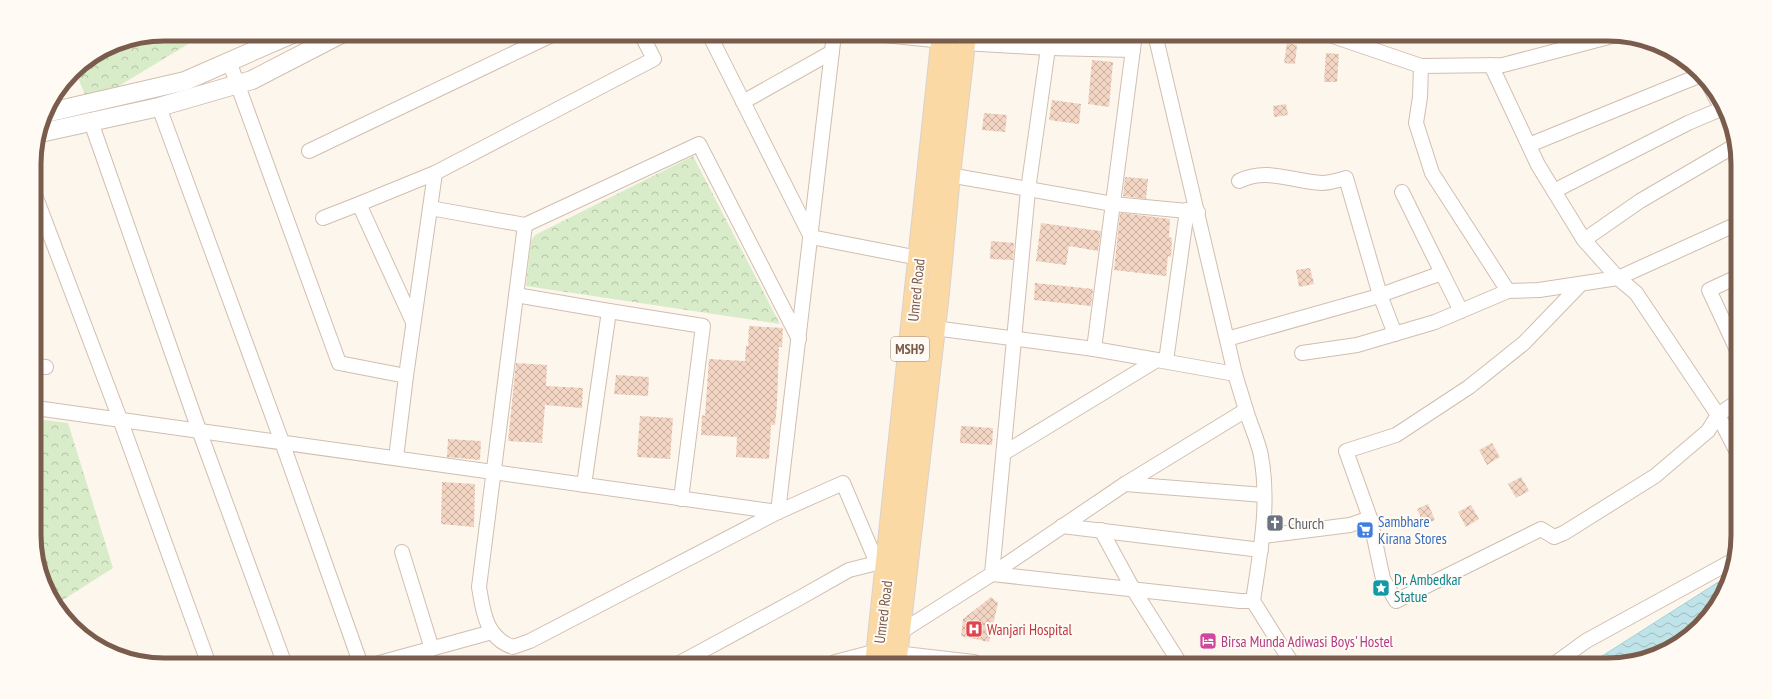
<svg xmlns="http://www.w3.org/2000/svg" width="1772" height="699" viewBox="0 0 1772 699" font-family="'PT Sans Narrow',sans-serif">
	<defs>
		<pattern id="forest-crowns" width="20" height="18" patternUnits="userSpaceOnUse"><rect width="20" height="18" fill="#d8ecc9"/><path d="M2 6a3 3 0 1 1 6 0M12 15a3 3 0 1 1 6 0" fill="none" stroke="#b4c2a5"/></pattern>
		<pattern id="water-waves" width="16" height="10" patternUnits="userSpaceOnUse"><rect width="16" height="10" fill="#bfe3e8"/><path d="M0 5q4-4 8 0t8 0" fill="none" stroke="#a0bbbe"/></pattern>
		<pattern id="building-cross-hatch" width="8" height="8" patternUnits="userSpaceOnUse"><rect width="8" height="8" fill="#f3d5c3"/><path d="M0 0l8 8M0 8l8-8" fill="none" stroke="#cab0a1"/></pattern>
	</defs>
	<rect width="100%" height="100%" fill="#fdf6ec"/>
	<g fill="url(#forest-crowns)">
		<path d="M164 34 203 35 89 104 75 71 78 67 115 44Z"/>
		<path d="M693 156 780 324 526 286 531 241 535 235Z"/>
		<path d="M36 419 68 423 113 568 58 603 36 560Z"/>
	</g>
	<path fill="url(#water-waves)" stroke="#a5d3da" d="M1731 574C1730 583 1723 591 1719 599 1692 650 1643 665 1588 665Z"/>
	<g fill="url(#building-cross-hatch)">
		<path d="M1287 43 1297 45 1295 64 1284 63Z"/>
		<path d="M1326 53 1339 54 1337 82H1324Z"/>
		<path d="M1092 60 1113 62 1109 107 1088 104Z"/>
		<path d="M1052 100 1081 104 1079 124 1049 120Z"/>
		<path d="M1286 104 1288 115 1274 117 1273 106Z"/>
		<path d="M984 113 1007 115 1005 132 982 130Z"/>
		<path d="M1125 177 1148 179 1146 199 1123 196Z"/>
		<path d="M1122 213 1170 219 1169 237 1172 238 1171 257 1168 256 1166 276 1114 270 1120 214Z"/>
		<path d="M1041 223 1101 231 1098 251 1069 246 1066 265 1036 261Z"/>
		<path d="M991 241 1014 243 1013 260 990 259Z"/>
		<path d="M1310 268 1314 284 1299 287 1296 270Z"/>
		<path d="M1035 283 1093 289 1091 306 1034 300Z"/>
		<path d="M749 326 783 328 782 347H779L777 404 775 425H771L769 459 736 457 737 437 701 435 702 415 705 416 709 359 745 361 746 346H748Z"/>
		<path d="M516 363 547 365 546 386 583 388 582 408 545 405 542 443 508 441Z"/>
		<path d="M616 375 649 377 648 396 614 394Z"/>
		<path d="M640 416 673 418 670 459 637 457Z"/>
		<path d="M961 426 993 428 992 445 960 443Z"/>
		<path d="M448 439 481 441 480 460 447 457Z"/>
		<path d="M1492 443 1500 457 1487 465 1479 450Z"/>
		<path d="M1521 477 1529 491 1516 498 1508 484Z"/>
		<path d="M442 482 475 484 474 527 441 524Z"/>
		<path d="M1428 504 1435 520 1424 525 1417 509Z"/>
		<path d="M1471 505 1479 519 1466 527 1458 512Z"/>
		<path d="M991 597 998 603 989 642 961 636 963 619Z"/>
	</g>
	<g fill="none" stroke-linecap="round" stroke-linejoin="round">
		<g stroke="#d1beb0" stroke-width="16">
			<g id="minor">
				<path d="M709 34 811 237 919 258"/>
				<path d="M834 34 778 512 843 483 877 563"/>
				<path d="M874 34 964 43 1049 48 1133 50"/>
				<path d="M1050 34 1028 190 992 574 1240 601H1253L1293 665"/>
				<path d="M1135 34 1094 349 1157 360"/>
				<path d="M1155 34 1235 374 1246 410 1125 484 1264 495"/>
				<path d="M1327 34 1421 66 1420 97 1416 123 1432 173 1508 291 1539 290 1618 278 1636 293 1718 415 1738 454"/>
				<path d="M229 61 339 363 406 376 396 458"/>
				<path d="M1491 65 1538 165 1584 240 1618 278 1737 224"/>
				<path d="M1421 66 1503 65 1616 35"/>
				<path d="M1707 81 1717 100"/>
				<path d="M743 102 832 52"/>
				<path d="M159 107 282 442 361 665"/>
				<path d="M91 122 199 430 285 665"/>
				<path d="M1529 145 1701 75"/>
				<path d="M309 151 554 34"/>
				<path d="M949 175 1113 204 1198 212"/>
				<path d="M1239 181C1268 167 1293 182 1322 183 1329 183 1339 180 1346 178L1380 295 1395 334"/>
				<path d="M1554 191 1688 123 1721 109"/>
				<path d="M1402 192 1442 273"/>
				<path d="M35 195 120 419 209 665"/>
				<path d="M430 208 525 225"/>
				<path d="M323 218 359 204"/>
				<path d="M1584 240 1640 201 1736 145"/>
				<path d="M1737 277 1709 290 1737 350"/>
				<path d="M516 295 609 311 584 485"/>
				<path d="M609 311 703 326 681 499"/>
				<path d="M413 322 359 204 435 173"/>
				<path d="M934 328 1094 349"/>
				<path d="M1227 339 1372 298 1442 273 1461 311"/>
				<path d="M1302 353 1357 345 1435 322 1508 291"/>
				<path d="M1166 361 1187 210"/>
				<path d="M35 366 46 367"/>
				<path d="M406 376 435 173 654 59 641 34"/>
				<path d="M36 408 778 512"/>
				<path d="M1246 410C1250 424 1259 443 1261 456 1270 505 1260 553 1253 601"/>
				<path d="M1004 453 1157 360 1235 374"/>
				<path d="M778 512 530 641 513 647C486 638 483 612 479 587L525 225 699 144 799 339"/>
				<path d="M1370 518 1346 451 1396 435 1469 387 1524 343 1581 284"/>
				<path d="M1062 526 1261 550"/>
				<path d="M1101 530 1133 589 1181 665"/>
				<path d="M1263 536 1350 525 1370 518 1383 579 1396 601 1541 529 1554 537 1564 533 1655 476 1708 431 1718 415 1738 401"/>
				<path d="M402 552 432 649"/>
				<path d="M895 633H899L992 574 1125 484"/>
				<path d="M372 665 492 632"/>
				<path d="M676 665 796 600 849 570 877 563 886 564"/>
				<path d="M1553 665 1586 641 1734 560"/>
			</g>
		</g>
		<g stroke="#d1beb0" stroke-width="20">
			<g id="tertiary">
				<path d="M46 113 185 81 292 34"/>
				<path d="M40 133 159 107 252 80 341 34"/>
			</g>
		</g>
		<g stroke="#d6c0b0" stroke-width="22">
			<path id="secondary" d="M836 665 878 654 973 665"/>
		</g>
		<g stroke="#dad1cd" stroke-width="24">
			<g id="primary">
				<path d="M876 665 943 34"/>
				<path d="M895 665 938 293 949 175 965 34"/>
			</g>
		</g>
		<use href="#minor" stroke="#fff" stroke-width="14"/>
		<use href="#tertiary" stroke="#fff" stroke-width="18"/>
		<use href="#secondary" stroke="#fff" stroke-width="20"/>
		<use href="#primary" stroke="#fbd9a5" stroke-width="22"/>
	</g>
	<defs>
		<g id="church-square" transform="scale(0.9)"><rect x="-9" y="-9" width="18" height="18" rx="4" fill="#6b7280" stroke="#fffaf3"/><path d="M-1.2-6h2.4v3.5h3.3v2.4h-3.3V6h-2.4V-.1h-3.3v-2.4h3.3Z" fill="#fff"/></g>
		<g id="supermarket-square" transform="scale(0.9)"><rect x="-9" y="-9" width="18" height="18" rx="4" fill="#3f7fe0" stroke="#fffaf3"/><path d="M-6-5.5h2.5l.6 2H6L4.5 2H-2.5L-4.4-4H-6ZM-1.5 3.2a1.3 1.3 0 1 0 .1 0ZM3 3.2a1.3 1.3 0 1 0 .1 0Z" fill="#fff"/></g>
		<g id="sight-square" transform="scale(0.9)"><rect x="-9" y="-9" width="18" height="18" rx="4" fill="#0f9aa8" stroke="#fffaf3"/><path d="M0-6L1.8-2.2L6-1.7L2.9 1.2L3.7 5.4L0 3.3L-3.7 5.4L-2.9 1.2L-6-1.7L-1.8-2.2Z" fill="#fff"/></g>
		<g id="hospital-square" transform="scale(0.9)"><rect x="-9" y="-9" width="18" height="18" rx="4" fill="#e0444e" stroke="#fffaf3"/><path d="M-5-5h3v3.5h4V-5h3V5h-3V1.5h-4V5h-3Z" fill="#fff"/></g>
		<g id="hotel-square" transform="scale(0.9)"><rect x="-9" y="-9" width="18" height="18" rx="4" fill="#d1479c" stroke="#fffaf3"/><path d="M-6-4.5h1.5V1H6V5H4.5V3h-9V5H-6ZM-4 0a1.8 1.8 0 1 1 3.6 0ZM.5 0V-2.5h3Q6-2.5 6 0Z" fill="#fff"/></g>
	</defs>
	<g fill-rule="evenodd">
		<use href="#church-square" x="1275" y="523"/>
		<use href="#supermarket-square" x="1365" y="530"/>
		<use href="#sight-square" x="1381" y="588"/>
		<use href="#hospital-square" x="974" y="629"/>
		<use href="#hotel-square" x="1208" y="641"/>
	</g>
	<g text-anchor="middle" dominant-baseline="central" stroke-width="4" stroke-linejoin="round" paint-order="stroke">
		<rect fill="#fffaf3" stroke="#a28b7f" stroke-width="1" x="891" y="337" width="38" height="24" rx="3"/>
		<g font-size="14" font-weight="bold" fill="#7a5c4d">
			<text x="910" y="349">MSH9</text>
		</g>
		<g font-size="15" fill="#7a5c4d" stroke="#fffaf3">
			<text transform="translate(916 290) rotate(-84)">Umred Road</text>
			<text transform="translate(883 612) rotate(-83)">Umred Road</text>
		</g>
		<g font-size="15" fill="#366cbe" stroke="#fffaf3" text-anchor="start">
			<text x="1378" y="521">Sambhare<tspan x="1378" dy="17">Kirana Stores</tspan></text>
		</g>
		<g font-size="15" fill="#5b616d" stroke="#fffaf3" text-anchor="start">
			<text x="1288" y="523">Church</text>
		</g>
		<g font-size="15" fill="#0d838f" stroke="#fffaf3" text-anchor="start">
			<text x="1394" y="579">Dr. Ambedkar<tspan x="1394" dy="17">Statue</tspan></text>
		</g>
		<g font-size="15" fill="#be3a42" stroke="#fffaf3" text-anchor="start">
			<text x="987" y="629">Wanjari Hospital</text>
		</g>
		<g font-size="15" fill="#b23c85" stroke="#fffaf3" text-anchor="start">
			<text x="1221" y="641">Birsa Munda Adiwasi Boys' Hostel</text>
		</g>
	</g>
	<path d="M0 0H1772V699H0ZM164 41H1608A123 123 0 0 1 1731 164V535A123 123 0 0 1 1608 658H164A123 123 0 0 1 41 535V164A123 123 0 0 1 164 41Z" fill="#fffaf3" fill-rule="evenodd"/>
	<path fill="none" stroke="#7a5c4d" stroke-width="5" d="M164 41H1608A123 123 0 0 1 1731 164V535A123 123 0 0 1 1608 658H164A123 123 0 0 1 41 535V164A123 123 0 0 1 164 41Z"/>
</svg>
